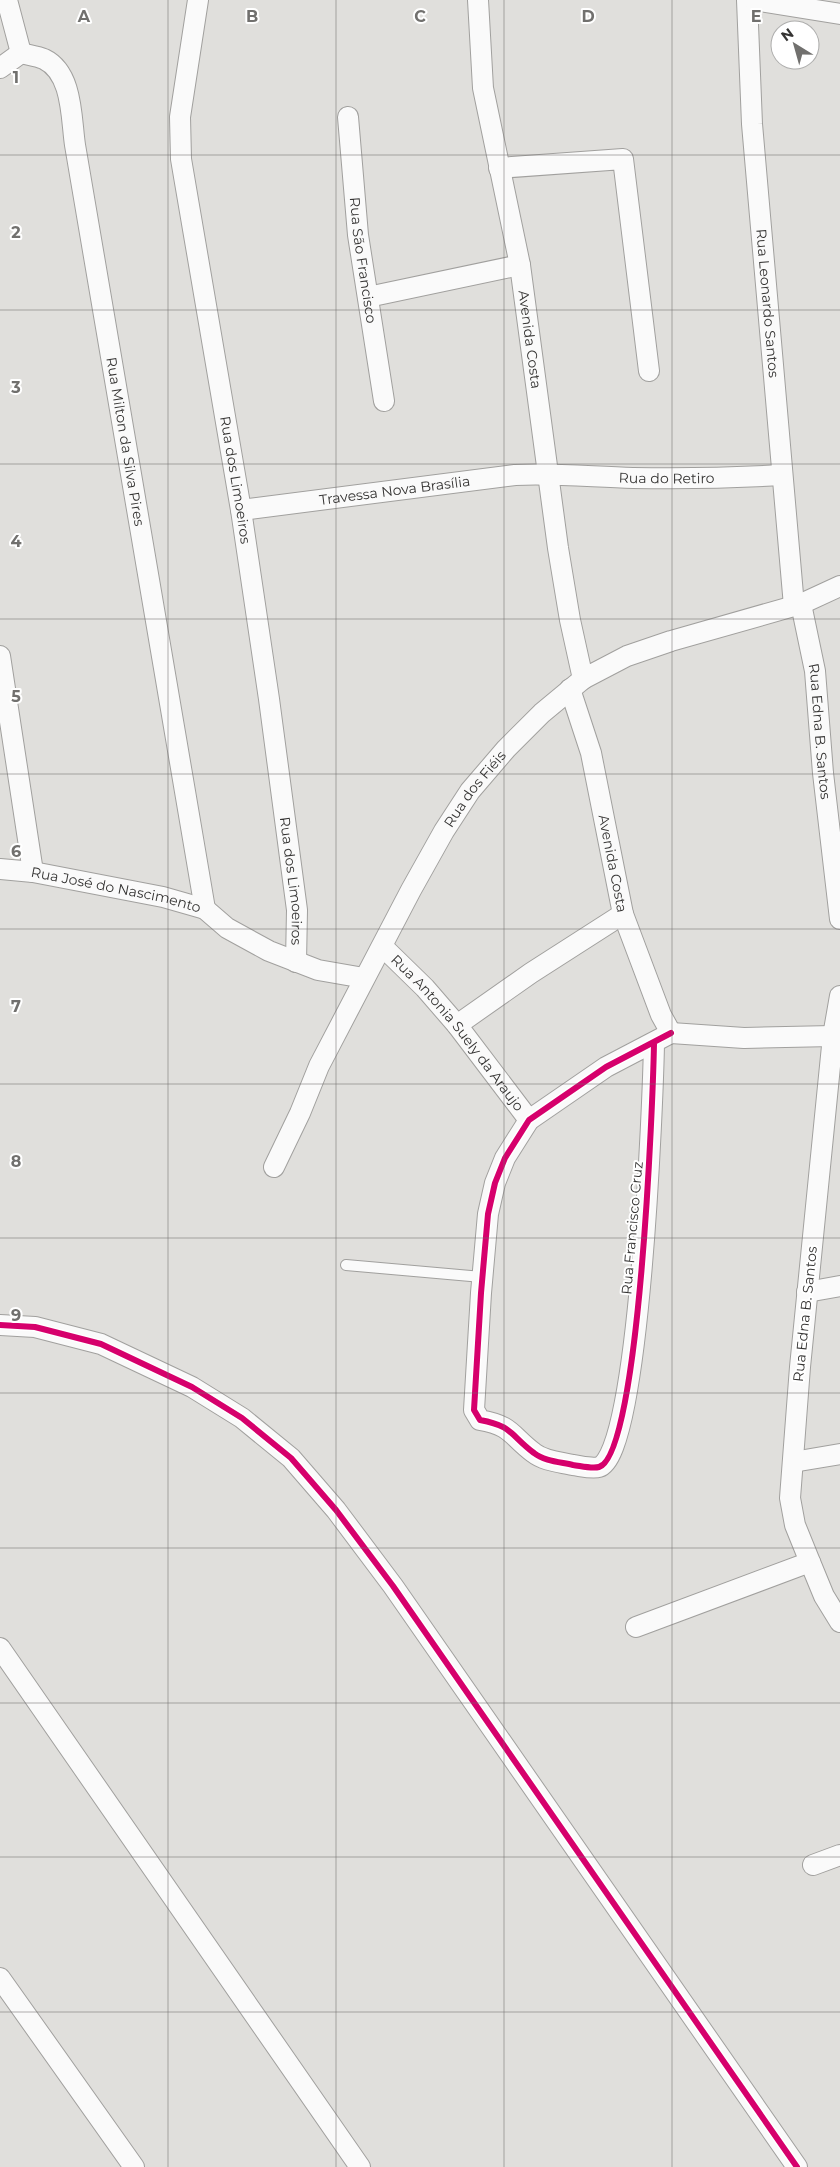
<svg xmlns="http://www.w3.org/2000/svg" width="840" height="2167" viewBox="0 0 840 2167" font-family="Montserrat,sans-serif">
	<rect width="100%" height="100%" fill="#e0dfdc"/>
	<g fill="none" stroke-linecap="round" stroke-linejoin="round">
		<g stroke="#a1a09e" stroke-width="12">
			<path id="lane" d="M346 1265 482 1277"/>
		</g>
		<g stroke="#a1a09e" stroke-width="22">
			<g id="street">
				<path d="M7 0 21 53"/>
				<path id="s1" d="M198 0 180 117 181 159 241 510 269 699 297 910 296 962"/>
				<path id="s2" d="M478 0 483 88 520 265 558 548 570 620 583 679"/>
				<path id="s3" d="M747 0 752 124 794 606"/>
				<path d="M754 0 840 14"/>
				<path id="s4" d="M21 53C28 55 37 56 44 59 73 73 71 118 75 145L205 909"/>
				<path d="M0 68 21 53"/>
				<path id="s5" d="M348 117 358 235 384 401"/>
				<path d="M499 168 623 159 649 371"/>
				<path d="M368 297 520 265"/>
				<path id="s6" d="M241 510 515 475C555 473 593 477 633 478 683 479 732 478 782 475"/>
				<path id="s7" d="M801 604 815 671 823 773 840 919"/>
				<path d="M0 656 33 872"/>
				<path id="s8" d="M570 689 591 753 623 914 661 1015 671 1033"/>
				<path id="s9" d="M0 869 33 872 163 897 205 909 227 928 269 951 318 970 364 978"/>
				<path id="s10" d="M383 947 425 988 457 1025 529 1120"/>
				<path d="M840 996 833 1036 800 1367 790 1498 795 1525 810 1562 824 1596 840 1622"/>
				<path d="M457 1025 531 973 623 914"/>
				<path d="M671 1033 744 1038 833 1036"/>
				<path d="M654 1044C653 1095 640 1455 599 1467 592 1469 581 1466 573 1465 560 1462 544 1461 534 1453 510 1435 513 1426 480 1420L474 1410 481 1293 488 1214 495 1183 505 1158 529 1120 606 1067 671 1033"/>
				<path id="s11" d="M274 1167 300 1113 319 1066 411 890 444 831 470 791 506 749 542 713 583 679 627 656 671 641 801 604 840 586"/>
				<path d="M807 1292 840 1286"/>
				<path d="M0 1325 35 1327 101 1344 192 1387 242 1418 291 1458 336 1510 393 1586 797 2167"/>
				<path d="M793 1462 840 1454"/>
				<path d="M636 1627 810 1562"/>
				<path d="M0 1648 360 2167"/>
				<path d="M813 1865 840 1855"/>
				<path d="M0 1978 134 2167"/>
			</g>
		</g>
		<use href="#lane" stroke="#fafafa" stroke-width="10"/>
		<use href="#street" stroke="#fafafa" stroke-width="20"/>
		<g stroke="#fff" stroke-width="9">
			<g id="cycleway">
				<path d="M654 1044C653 1095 640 1455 599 1467 592 1469 581 1466 573 1465 560 1462 544 1461 534 1453 510 1435 513 1426 480 1420L474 1410 481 1293 488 1214 495 1183 505 1158 529 1120 606 1067 671 1033"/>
				<path d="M0 1325 35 1327 101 1344 192 1387 242 1418 291 1458 336 1510 393 1586 797 2167"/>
			</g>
		</g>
		<use href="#cycleway" stroke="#d6006c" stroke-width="6"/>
	</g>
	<path fill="none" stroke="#71706e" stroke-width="1" stroke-opacity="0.55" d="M168 0V2167M336 0V2167M504 0V2167M672 0V2167M0 155H840M0 310H840M0 464H840M0 619H840M0 774H840M0 929H840M0 1084H840M0 1238H840M0 1393H840M0 1548H840M0 1703H840M0 1857H840M0 2012H840"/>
	<g text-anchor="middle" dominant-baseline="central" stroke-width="4" stroke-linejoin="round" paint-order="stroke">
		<g font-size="14" fill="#353433" stroke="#fff">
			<text stroke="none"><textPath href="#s5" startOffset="144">Rua São Francisco</textPath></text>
			<text stroke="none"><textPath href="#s3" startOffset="304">Rua Leonardo Santos</textPath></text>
			<text stroke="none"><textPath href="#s2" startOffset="344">Avenida Costa</textPath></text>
			<text stroke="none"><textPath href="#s4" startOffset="420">Rua Milton da Silva Pires</textPath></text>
			<text stroke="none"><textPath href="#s6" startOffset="428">Rua do Retiro</textPath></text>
			<text stroke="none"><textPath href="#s1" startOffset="486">Rua dos Limoeiros</textPath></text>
			<text stroke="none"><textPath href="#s6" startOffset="155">Travessa Nova Brasília</textPath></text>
			<text stroke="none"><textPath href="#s7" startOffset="129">Rua Edna B. Santos</textPath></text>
			<text stroke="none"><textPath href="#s11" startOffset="429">Rua dos Fiéis</textPath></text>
			<text stroke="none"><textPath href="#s8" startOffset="180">Avenida Costa</textPath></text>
			<text stroke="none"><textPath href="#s1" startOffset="891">Rua dos Limoeiros</textPath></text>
			<text stroke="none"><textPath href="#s9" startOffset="118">Rua José do Nascimento</textPath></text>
			<text stroke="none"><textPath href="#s10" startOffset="114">Rua Antonia Suely da Araujo</textPath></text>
			<text transform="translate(632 1228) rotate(-85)">Rua Francisco Cruz</text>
			<text transform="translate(805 1314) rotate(-84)">Rua Edna B. Santos</text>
		</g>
	</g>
	<g font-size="16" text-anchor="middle" font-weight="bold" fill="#71706e" stroke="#fff" stroke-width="4" stroke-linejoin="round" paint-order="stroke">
		<text x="84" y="22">A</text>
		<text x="252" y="22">B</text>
		<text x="420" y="22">C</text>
		<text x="588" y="22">D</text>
		<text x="756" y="22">E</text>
		<text x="16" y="83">1</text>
		<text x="16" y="238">2</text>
		<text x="16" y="393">3</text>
		<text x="16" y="547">4</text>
		<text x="16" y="702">5</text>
		<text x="16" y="857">6</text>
		<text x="16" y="1012">7</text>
		<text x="16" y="1167">8</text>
		<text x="16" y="1321">9</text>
	</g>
	<g transform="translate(795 45) rotate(323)"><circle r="24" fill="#ffffff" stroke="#aeaead"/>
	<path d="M0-4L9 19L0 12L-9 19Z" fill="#71706e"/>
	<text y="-8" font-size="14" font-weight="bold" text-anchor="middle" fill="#353433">N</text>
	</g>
</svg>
